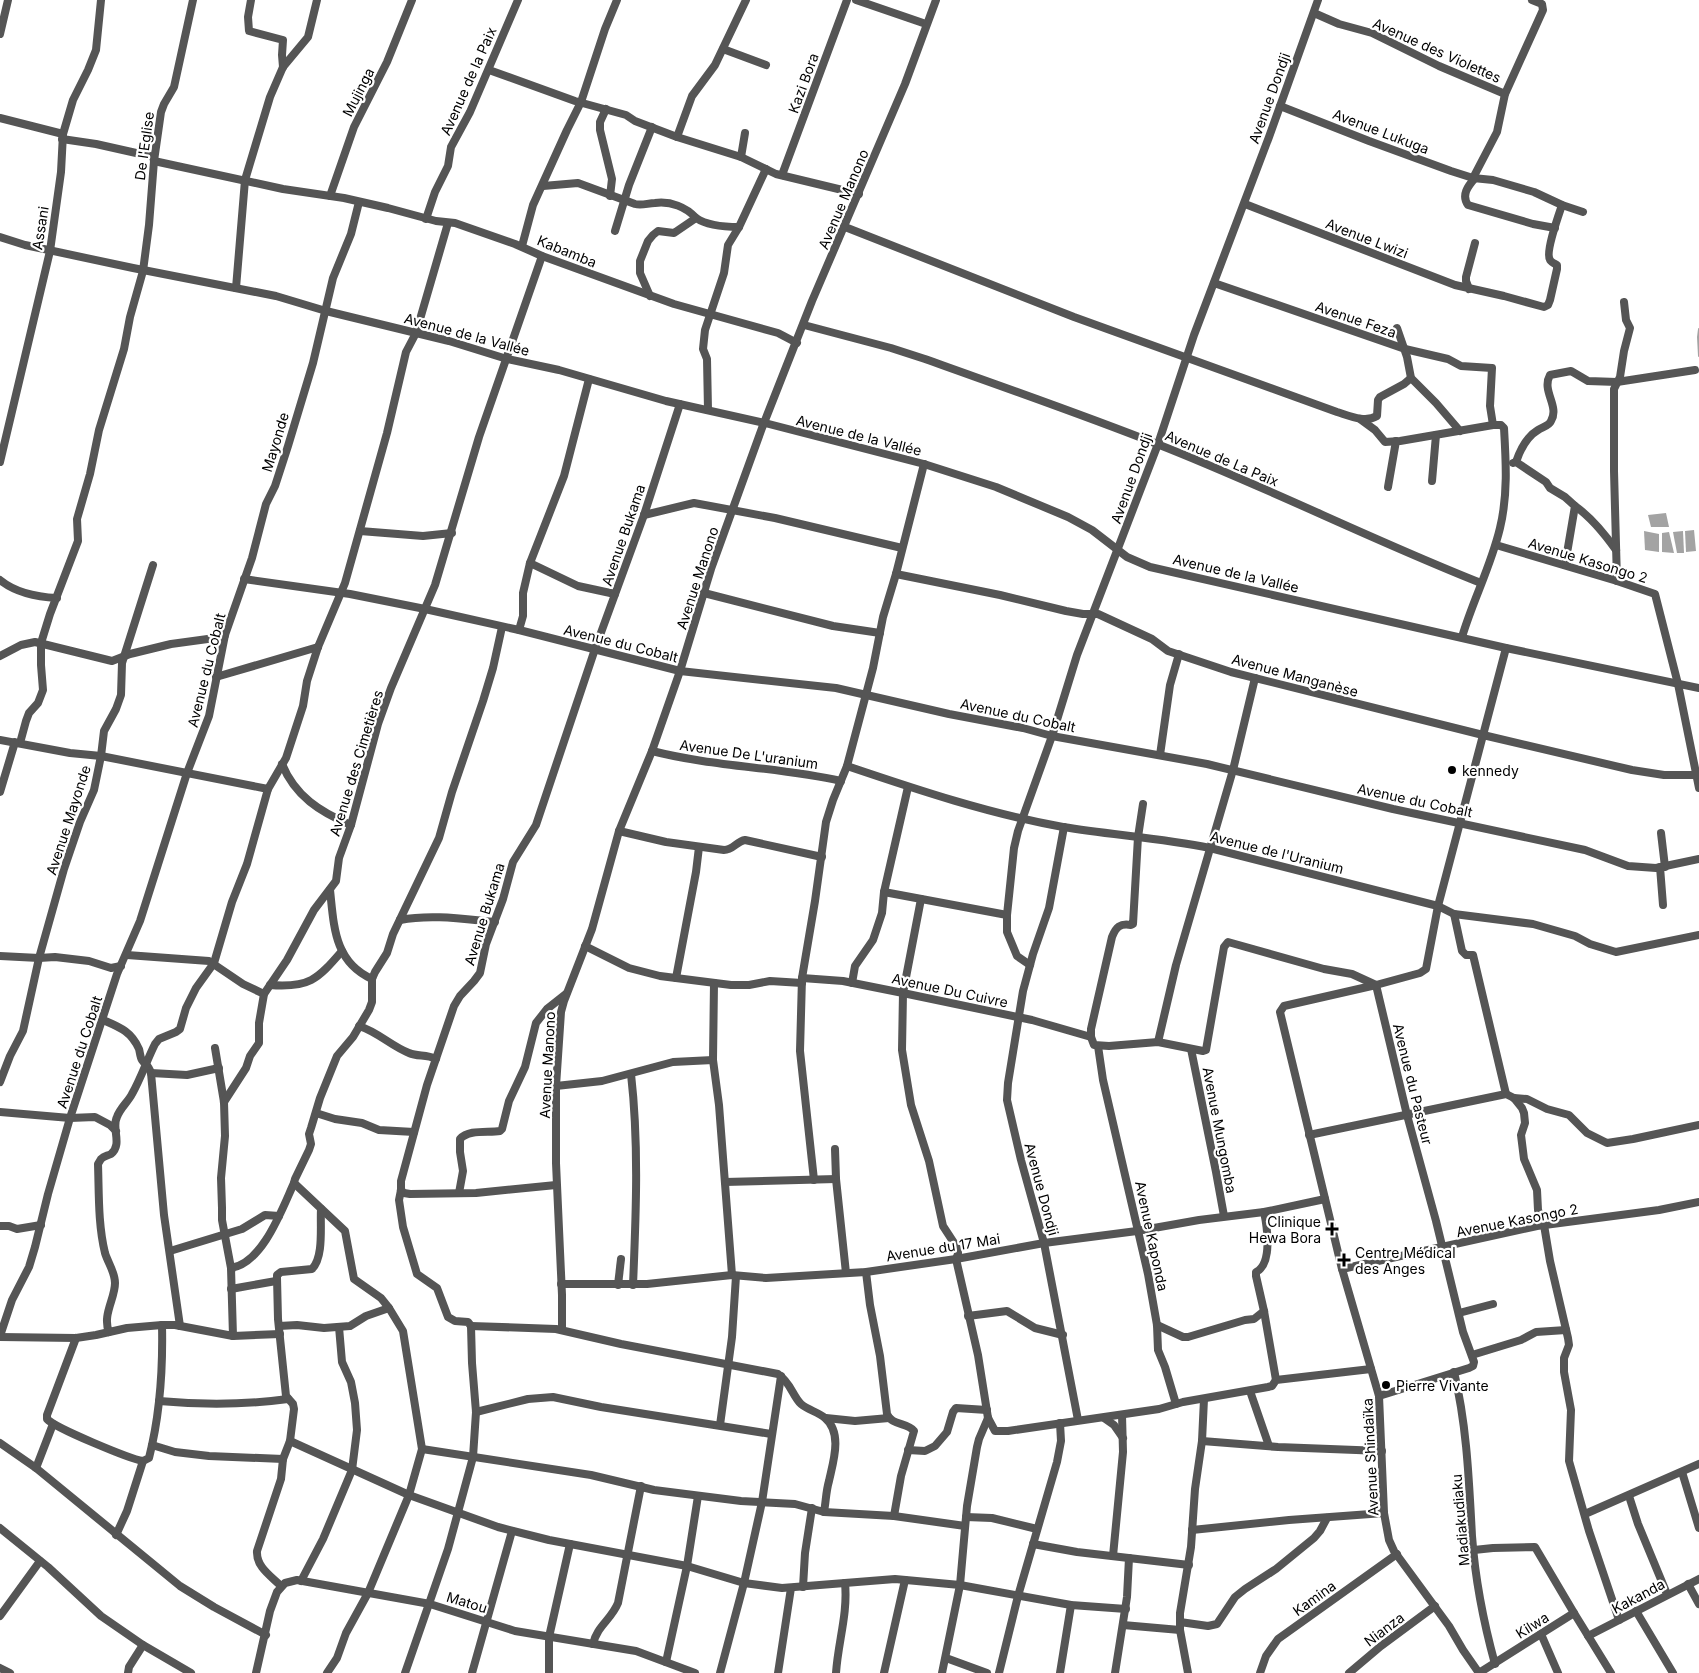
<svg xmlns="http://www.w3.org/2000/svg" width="1699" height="1673" viewBox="0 0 1699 1673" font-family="Inter,sans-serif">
	<rect width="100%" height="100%" fill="#fff"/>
	<g fill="#a3a3a3">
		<path d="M1666 513 1669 527H1651L1648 515Z"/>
		<path d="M1694 530 1696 551 1686 552 1685 531Z"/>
		<path d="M1644 531 1659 534V552L1645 550Z"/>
		<path d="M1683 531 1684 553H1677L1673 532Z"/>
		<path d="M1669 532 1674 553 1662 552V533Z"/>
	</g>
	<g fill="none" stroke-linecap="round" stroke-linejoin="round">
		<path stroke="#a3a3a3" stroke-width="2" d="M1699 329 1698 337 1699 356"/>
		<g stroke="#555" stroke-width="8">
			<path d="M251 0 248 17 249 31 283 40 282 55 283 67"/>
			<path d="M856 0 926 24"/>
			<path d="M1314 13 1339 24 1372 33 1439 66 1505 94"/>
			<path d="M0 34 8 0"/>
			<path d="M723 49 766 65"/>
			<path d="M489 70 575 101 626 115 635 121 677 137 741 157 776 174 859 194"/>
			<path d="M1280 106 1369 141 1451 171 1473 178 1493 180 1534 192 1562 205 1583 212"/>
			<path d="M606 109 600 122V130L612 179 610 196"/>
			<path d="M0 118 63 134"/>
			<path d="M677 137 692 96 715 65 746 0"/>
			<path d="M62 139 96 144 154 157"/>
			<path d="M741 157 745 133"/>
			<path d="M154 161 283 189 344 198 388 208 436 221 455 223 515 244 542 256 674 304 778 333 797 343"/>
			<path d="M782 175 847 0"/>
			<path d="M1473 178 1497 132 1505 94 1543 10 1542 4 1532 0"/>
			<path d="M1475 178C1468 186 1461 195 1468 205L1533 224 1555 228"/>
			<path d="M543 186 578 183 635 204C642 206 648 203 655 203 671 201 686 207 696 218"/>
			<path d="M330 196 354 127 387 62 412 0"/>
			<path d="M1245 204 1455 285 1504 296 1544 307 1548 305 1550 300 1557 269V265C1555 264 1551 262 1550 260 1545 253 1559 214 1562 205"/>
			<path d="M426 219 435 192 448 166 451 147 470 112 518 0"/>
			<path d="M845 227 1074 317 1337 412C1350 416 1365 423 1377 416L1378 400 1380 397 1404 384 1411 378"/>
			<path d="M615 231 629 185 652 127"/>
			<path d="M0 237 25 245 133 268 276 296 326 311 449 341 507 359 559 370 666 401 765 423 924 464 996 487 1068 517 1092 530 1127 557 1150 567 1506 648 1699 688"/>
			<path d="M522 246 533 205 567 130 581 102 605 29 617 0"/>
			<path d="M1214 283 1405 349 1448 359 1461 366 1492 368 1490 406 1493 425"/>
			<path d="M236 288 245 180 270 97 283 67 308 37 317 0"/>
			<path d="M1469 289 1466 281V277L1475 243"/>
			<path d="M650 296 640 273V261L648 241 653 235 658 231 674 233 696 218C708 226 725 227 739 227"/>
			<path d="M804 325 891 348 925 359C1003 387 1081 414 1157 444 1267 487 1372 540 1481 583"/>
			<path d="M1397 328 1407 357 1411 378 1436 403 1460 431"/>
			<path d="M708 410 707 359 703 349 705 330 724 273 728 245 739 227 766 169"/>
			<path d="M1360 419 1375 430 1385 442 1400 441 1493 425H1501L1504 428C1506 462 1508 495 1500 528 1491 566 1473 600 1462 637"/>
			<path d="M0 462 50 251 61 172 63 134 73 100 88 70 96 50 101 0"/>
			<path d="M1516 462C1520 450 1526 437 1538 430 1542 427 1549 426 1551 421 1560 406 1541 391 1550 375L1571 371 1588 381 1617 382 1695 370"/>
			<path d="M1513 463 1516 462 1546 482 1550 488 1565 497 1575 506 1565 565"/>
			<path d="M1432 481 1436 435"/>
			<path d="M1388 487 1396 441"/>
			<path d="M1575 506C1592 518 1604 533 1616 550"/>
			<path d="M644 515 694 503 775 518 902 548"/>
			<path d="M360 531 423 536 452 533"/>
			<path d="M1496 545 1617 581 1655 594 1678 684 1699 788"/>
			<path d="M530 563 578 586 615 594"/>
			<path d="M896 574 1000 595 1066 611 1083 614H1098L1152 639 1168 651 1231 672 1483 735 1632 770 1664 775H1696"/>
			<path d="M244 579 350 594 425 609 519 630 680 671 836 688 949 714 1023 728 1052 736 1207 764 1393 809 1585 850 1628 866 1656 868 1699 859"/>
			<path d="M0 580C16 593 37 597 57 598"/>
			<path d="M1617 581 1614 471V389L1620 377 1624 351 1630 328 1626 320 1624 302"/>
			<path d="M704 593 833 626 880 633"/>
			<path d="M519 630 523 616V593L530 563 564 476 589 379"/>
			<path d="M0 656 21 645 35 642 112 661 130 654 171 644 215 638 225 635"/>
			<path d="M216 677 318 647"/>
			<path d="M0 740 70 753 101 756 268 789"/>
			<path d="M20 743 26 721 29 713 38 703 43 690 41 665V643L50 614 78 541 77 519 90 474 99 430 124 349 130 317 143 271 149 225 154 161 161 112 164 104 174 87 193 0"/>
			<path d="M652 751C715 767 779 767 841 781"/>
			<path d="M1160 755 1170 685 1179 654"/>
			<path d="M282 764C295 796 320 812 351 825"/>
			<path d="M847 766C918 790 990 814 1063 827 1112 835 1162 838 1210 848L1438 906 1454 914 1533 924 1575 936 1590 944 1616 952 1699 935"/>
			<path d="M0 792 15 742"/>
			<path d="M1143 804 1138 837 1133 924 1131 925C1120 923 1116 927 1112 937L1091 1029V1037L1094 1045 1109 1046 1158 1042 1203 1051 1206 1050 1224 947 1228 942 1324 969 1352 974 1376 985 1407 1115 1436 1221 1463 1332 1474 1362 1473 1366 1469 1368 1379 1396"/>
			<path d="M1064 827 1049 908 1033 954 1023 991 1008 1083 1007 1100 1021 1160 1044 1243 1078 1420"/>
			<path d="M619 831 666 842 724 850C733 850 737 841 745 840L822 857"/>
			<path d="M1661 833 1665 867"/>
			<path d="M1660 867 1663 905"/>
			<path d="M330 890C334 926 334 962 372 979"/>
			<path d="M884 892 1007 915"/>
			<path d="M921 899 903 993 902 1050 911 1105 929 1161 943 1226 958 1249V1254L956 1259 978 1355 988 1418 995 1431H1008L1159 1409 1183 1402 1268 1387 1272 1386 1276 1380 1371 1369"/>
			<path d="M1454 914 1462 951 1466 955H1473L1506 1094"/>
			<path d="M400 920C431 914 463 919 495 922"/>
			<path d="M585 946 629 968 660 976 731 985H749L770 981 802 983"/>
			<path d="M127 955 209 961 243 984 264 994"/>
			<path d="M0 956 39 958 55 957 89 961 111 968 121 966"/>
			<path d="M1030 965 1017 956 1007 932V915L1014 848 1018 831 1052 736 1077 655 1158 444 1194 335 1269 137 1318 0"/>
			<path d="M676 978 696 872 699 847"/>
			<path d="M802 978 843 981 903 993 1032 1020 1091 1037"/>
			<path d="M714 983 713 1060 719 1105 732 1275"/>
			<path d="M852 983 855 966 873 940 882 913 884 892 908 787"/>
			<path d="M270 985C309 988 317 980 342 951"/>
			<path d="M103 1020C119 1027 131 1031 139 1049 140 1052 140 1057 142 1060 146 1066 148 1064 151 1073L164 1215 180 1326"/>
			<path d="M359 1026C378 1032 391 1046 409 1053 418 1057 426 1054 436 1059"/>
			<path d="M1158 1042 1176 965 1233 770 1255 678"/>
			<path d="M1098 1046 1103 1080 1148 1274 1157 1325 1158 1350 1165 1367 1176 1404"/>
			<path d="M215 1048 224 1102 225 1136 221 1178 222 1208V1220L231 1268 233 1336"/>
			<path d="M1191 1049 1216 1172 1224 1216"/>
			<path d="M151 1073 187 1075 219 1068"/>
			<path d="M631 1074C639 1144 636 1215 633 1285"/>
			<path d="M0 1082 10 1056 23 1031 39 958 64 869 80 822 94 790 101 756 104 731 116 709 121 695 122 663 153 565"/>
			<path d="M556 1086 602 1081 673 1062 713 1060"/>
			<path d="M1514 1098 1527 1099 1547 1109 1569 1115 1587 1133 1607 1143 1633 1139 1699 1125"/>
			<path d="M224 1102 246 1068 250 1056 259 1043V1023L264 994 287 960 314 910 336 881 339 858 351 825 378 724 391 688 435 585 479 437 542 256"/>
			<path d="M0 1112 70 1118 95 1117 110 1125 116 1131"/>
			<path d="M316 1113 335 1119 362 1123 379 1130 414 1132"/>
			<path d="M1309 1135 1506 1094 1514 1098 1522 1108 1524 1113 1525 1123 1521 1135 1524 1159 1537 1190 1538 1210 1544 1225 1550 1261 1568 1338 1569 1345 1564 1358V1372L1571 1410 1569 1461 1589 1531 1619 1620"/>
			<path d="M835 1149 836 1179 846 1273"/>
			<path d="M814 1180 800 1051 802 978 815 901 826 822 833 800 847 766 873 668 883 617 896 574 924 464"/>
			<path d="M725 1182 836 1179"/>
			<path d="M401 1190 404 1193 410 1194 476 1193 556 1185"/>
			<path d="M459 1193 463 1171 460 1152V1139C469 1129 488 1133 500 1131L502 1129 509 1101 525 1067 536 1023 547 1009 566 994"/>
			<path d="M1264 1212C1267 1226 1273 1264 1256 1272V1276L1264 1311 1276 1380"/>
			<path d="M0 1226H9L17 1229 41 1225"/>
			<path d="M170 1251 242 1229 265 1215 279 1216"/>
			<path d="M231 1268C263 1263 282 1209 294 1183"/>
			<path d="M1342 1269 1537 1226 1659 1210 1699 1202"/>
			<path d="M866 1272 870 1305 880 1356 887 1414C892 1426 907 1422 914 1431L901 1476 894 1516"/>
			<path d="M561 1284H647L732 1275 766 1278 866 1272 956 1259 1044 1243 1137 1231 1199 1220 1264 1212 1325 1199"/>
			<path d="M618 1285 621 1259"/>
			<path d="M231 1289 276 1281"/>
			<path d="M1459 1313 1493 1304"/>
			<path d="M968 1316 1007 1311 1035 1328 1063 1335"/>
			<path d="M1157 1325 1183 1337H1188L1245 1320 1254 1319 1264 1311"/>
			<path d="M279 1326 297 1325 324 1328 350 1326 366 1316 389 1308"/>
			<path d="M471 1326 556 1329 621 1344 778 1374C791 1383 792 1395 801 1404 808 1410 818 1412 825 1418 843 1433 833 1462 829 1481 826 1491 826 1501 824 1512"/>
			<path d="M562 1330V1295L556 1163V1086L561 1012 564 1001 592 929 619 831 652 751 680 671 711 569 762 428 812 301 905 84 936 0"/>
			<path d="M109 1332C102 1315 115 1299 115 1283 115 1272 108 1263 105 1253 98 1225 99 1193 98 1164L101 1159C104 1156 107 1156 111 1154 123 1144 111 1128 117 1117 120 1108 128 1102 132 1094 141 1078 147 1060 155 1044L159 1039 176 1032 180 1029 186 1008 196 988 214 963 232 902 247 864 268 789 286 758 303 706 307 681 318 647 345 583 387 433 406 352 416 333 448 223"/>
			<path d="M0 1336 12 1300 29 1267 35 1247 48 1194 70 1118 117 974 140 921 187 773 209 716 225 635 252 558 266 504 275 486 288 446 313 363 333 278 351 234 359 202"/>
			<path d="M0 1337 76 1338 96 1335 127 1328 162 1325H175L233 1336 280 1334"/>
			<path d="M76 1338 47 1415V1419C55 1428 130 1459 143 1461"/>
			<path d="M1472 1355 1521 1340 1536 1332 1566 1330"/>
			<path d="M1454 1372C1467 1426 1469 1481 1472 1536 1475 1577 1484 1624 1495 1664"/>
			<path d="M1250 1391 1269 1446"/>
			<path d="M159 1401C203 1405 244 1405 288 1399"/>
			<path d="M476 1412 528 1399 553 1397 601 1407 771 1434"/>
			<path d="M826 1418 855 1421 889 1418"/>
			<path d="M1104 1418 1114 1425 1123 1438"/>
			<path d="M720 1425 732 1337 736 1276"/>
			<path d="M290 1441 409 1495 498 1527 549 1540 687 1566 744 1583 782 1588 895 1579 960 1585 1071 1605 1126 1609"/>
			<path d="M1202 1441 1278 1447 1382 1451"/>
			<path d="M0 1443 36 1468 180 1586 214 1607 266 1635"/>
			<path d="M152 1445 175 1452 209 1456 283 1459"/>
			<path d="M422 1449 591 1475 654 1490 741 1501 795 1504 824 1512 894 1516 965 1526"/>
			<path d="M908 1450 925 1451 935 1446 947 1432 953 1412 956 1408 987 1410"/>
			<path d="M36 1468 53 1424"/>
			<path d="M1682 1472 1699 1528"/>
			<path d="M1629 1496 1638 1524 1667 1594"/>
			<path d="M1585 1514 1699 1464"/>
			<path d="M966 1517 992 1518 1037 1529"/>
			<path d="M0 1528 48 1567 101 1616 143 1645 191 1673"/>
			<path d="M1192 1530 1289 1520 1384 1513"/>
			<path d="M116 1535 127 1511 143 1461 149 1458C160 1415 163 1370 162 1325"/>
			<path d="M1033 1544 1077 1552 1189 1565"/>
			<path d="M1474 1550 1493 1548 1535 1547 1574 1613"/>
			<path d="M1113 1556 1123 1452 1122 1415"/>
			<path d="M301 1581 323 1539 352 1470 357 1430 355 1403 351 1382 342 1362 339 1327"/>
			<path d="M1688 1584 1699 1604"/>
			<path d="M281 1586C271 1576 256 1567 257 1551L281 1479 283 1459 290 1441 294 1409 293 1404 286 1396 278 1319 277 1278V1275L281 1272 312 1269C324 1257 320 1226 321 1209"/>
			<path d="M803 1587 805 1553 812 1508"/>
			<path d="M1636 1611 1673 1673"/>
			<path d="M0 1616 40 1561"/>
			<path d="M1180 1622 1208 1626 1217 1624 1235 1597 1245 1589 1276 1569 1314 1538 1320 1531 1327 1518"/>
			<path d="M1123 1625 1180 1630"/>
			<path d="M1541 1634 1558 1673"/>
			<path d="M1588 1636 1699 1579"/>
			<path d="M593 1644C597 1626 611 1620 618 1603L641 1486"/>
			<path d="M946 1658 987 1673"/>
			<path d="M666 1662 687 1566 698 1496"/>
			<path d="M0 1668 10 1673"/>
			<path d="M128 1673 129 1667 143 1645"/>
			<path d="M256 1673 270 1611 277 1592 285 1583 297 1580 430 1604 515 1631 636 1651 695 1673"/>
			<path d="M327 1673 337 1658 346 1633 368 1593 409 1495 422 1449 403 1331 389 1308 381 1298 354 1279 345 1231 294 1183 295 1179 309 1150 311 1144 309 1134 311 1128 320 1098 337 1056 353 1037 369 1010 372 1002V979L375 972 387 953 393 934 439 838 452 792 483 701 493 668 502 627"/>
			<path d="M405 1673 448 1549 473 1457 476 1412 472 1363 471 1326 468 1322 455 1321 448 1317 437 1288 417 1274 403 1227 399 1200 401 1190V1181L427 1085 454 1006 460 996 474 981 480 973 486 944 503 899 513 862 536 825 595 649 644 515 680 404"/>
			<path d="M472 1673 512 1531"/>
			<path d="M549 1673V1637L570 1544"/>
			<path d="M720 1673 744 1583 762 1502 781 1376"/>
			<path d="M778 1673 791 1588"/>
			<path d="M836 1673C838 1642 848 1614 845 1583"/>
			<path d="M884 1673 905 1580"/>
			<path d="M942 1673 960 1585 967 1506 977 1447 979 1439 988 1418"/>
			<path d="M999 1673 1018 1596 1057 1462 1061 1441 1060 1423"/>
			<path d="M1060 1673 1071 1605"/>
			<path d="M1115 1673 1127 1597 1129 1558"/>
			<path d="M1188 1673 1180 1630V1613L1191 1547 1195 1489 1202 1441 1204 1399"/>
			<path d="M1260 1673 1266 1656 1278 1639 1397 1554"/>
			<path d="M1349 1673 1381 1646 1435 1606"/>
			<path d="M1479 1673 1463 1650 1449 1626 1394 1551 1389 1540 1384 1513 1379 1396 1342 1269 1280 1012 1284 1006 1376 985 1420 973 1426 969 1438 906 1506 648"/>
			<path d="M1479 1673 1574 1613 1611 1673"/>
		</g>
	</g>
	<g fill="#000" stroke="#fff" stroke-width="2">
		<circle cx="1452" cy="770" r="5"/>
		<path d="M1329.5 1221.5h5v5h5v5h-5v5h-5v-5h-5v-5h5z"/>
		<path d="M1341.5 1252.5h5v5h5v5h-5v5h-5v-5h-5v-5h5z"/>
		<circle cx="1386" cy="1385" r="5"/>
	</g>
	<g text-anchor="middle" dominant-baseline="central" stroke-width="4.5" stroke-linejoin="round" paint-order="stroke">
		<g font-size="14" fill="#000" stroke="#fff">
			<text transform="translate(1437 50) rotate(24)">Avenue des Violettes</text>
			<text transform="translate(468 81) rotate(-66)">Avenue de la Paix</text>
			<text transform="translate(803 83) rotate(-70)">Kazi Bora</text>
			<text transform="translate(358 92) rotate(-63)">Mujinga</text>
			<text transform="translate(1269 98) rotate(-70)">Avenue Dondji</text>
			<text transform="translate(1381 131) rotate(21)">Avenue Lukuga</text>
			<text transform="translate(144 146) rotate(-82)">De l'Eglise</text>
			<text transform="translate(843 199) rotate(-67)">Avenue Manono</text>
			<text transform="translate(40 228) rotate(-81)">Assani</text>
			<text transform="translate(1367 238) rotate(21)">Avenue Lwizi</text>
			<text transform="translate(567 251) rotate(22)">Kabamba</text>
			<text transform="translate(1356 319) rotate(19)">Avenue Feza</text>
			<text transform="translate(467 334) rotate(15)">Avenue de la Vallée</text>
			<text transform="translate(859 435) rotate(14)">Avenue de la Vallée</text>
			<text transform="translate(275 442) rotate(-73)">Mayonde</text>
			<text transform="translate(1222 458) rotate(23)">Avenue de La Paix</text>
			<text transform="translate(1131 478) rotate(-70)">Avenue Dondji</text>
			<text transform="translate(623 535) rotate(-71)">Avenue Bukama</text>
			<text transform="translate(1588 560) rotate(17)">Avenue Kasongo 2</text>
			<text transform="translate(1236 573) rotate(13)">Avenue de la Vallée</text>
			<text transform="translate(697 578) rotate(-72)">Avenue Manono</text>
			<text transform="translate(621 643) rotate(14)">Avenue du Cobalt</text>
			<text transform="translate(206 670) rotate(-76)">Avenue du Cobalt</text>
			<text transform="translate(1295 675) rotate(15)">Avenue Manganèse</text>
			<text transform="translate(1018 715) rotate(12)">Avenue du Cobalt</text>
			<text transform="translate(749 754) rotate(8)">Avenue De L'uranium</text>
			<text transform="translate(356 763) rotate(-73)">Avenue des Cimetières</text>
			<text transform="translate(1415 800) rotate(12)">Avenue du Cobalt</text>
			<text transform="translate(68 820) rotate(-72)">Avenue Mayonde</text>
			<text transform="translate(1277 852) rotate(14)">Avenue de l'Uranium</text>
			<text transform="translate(484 914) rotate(-73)">Avenue Bukama</text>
			<text transform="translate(950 990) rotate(12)">Avenue Du Cuivre</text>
			<text transform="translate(79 1052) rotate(-72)">Avenue du Cobalt</text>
			<text transform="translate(547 1065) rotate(-87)">Avenue Manono</text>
			<text transform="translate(1413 1084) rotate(76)">Avenue du Pasteur</text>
			<text transform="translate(1220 1130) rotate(79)">Avenue Mungomba</text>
			<text transform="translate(1042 1189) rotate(75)">Avenue Dondji</text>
			<text transform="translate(1517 1220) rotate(-11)">Avenue Kasongo 2</text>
			<text transform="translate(1152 1236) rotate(78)">Avenue Kaponda</text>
			<text transform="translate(943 1247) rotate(-9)">Avenue du 17 Mai</text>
			<text transform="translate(1370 1457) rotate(-93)">Avenue Shindaïka</text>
			<text transform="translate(1460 1520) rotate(-95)">Madiakudiaku</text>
			<text transform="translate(1638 1596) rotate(-28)">Kakanda</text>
			<text transform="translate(1314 1598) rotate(-36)">Kamina</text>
			<text transform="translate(467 1602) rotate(17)">Matou</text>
			<text transform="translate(1532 1625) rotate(-32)">Kilwa</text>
			<text transform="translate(1384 1629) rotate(-37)">Nianza</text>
		</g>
		<g font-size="14" fill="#000" stroke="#fff" text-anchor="start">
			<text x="1462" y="770">kennedy</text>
			<text x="1321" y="1221" text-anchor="end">Clinique<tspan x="1321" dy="16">Hewa Bora</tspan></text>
			<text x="1355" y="1252">Centre Médical<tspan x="1355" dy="16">des Anges</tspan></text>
			<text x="1396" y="1385">Pierre Vivante</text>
		</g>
	</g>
</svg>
